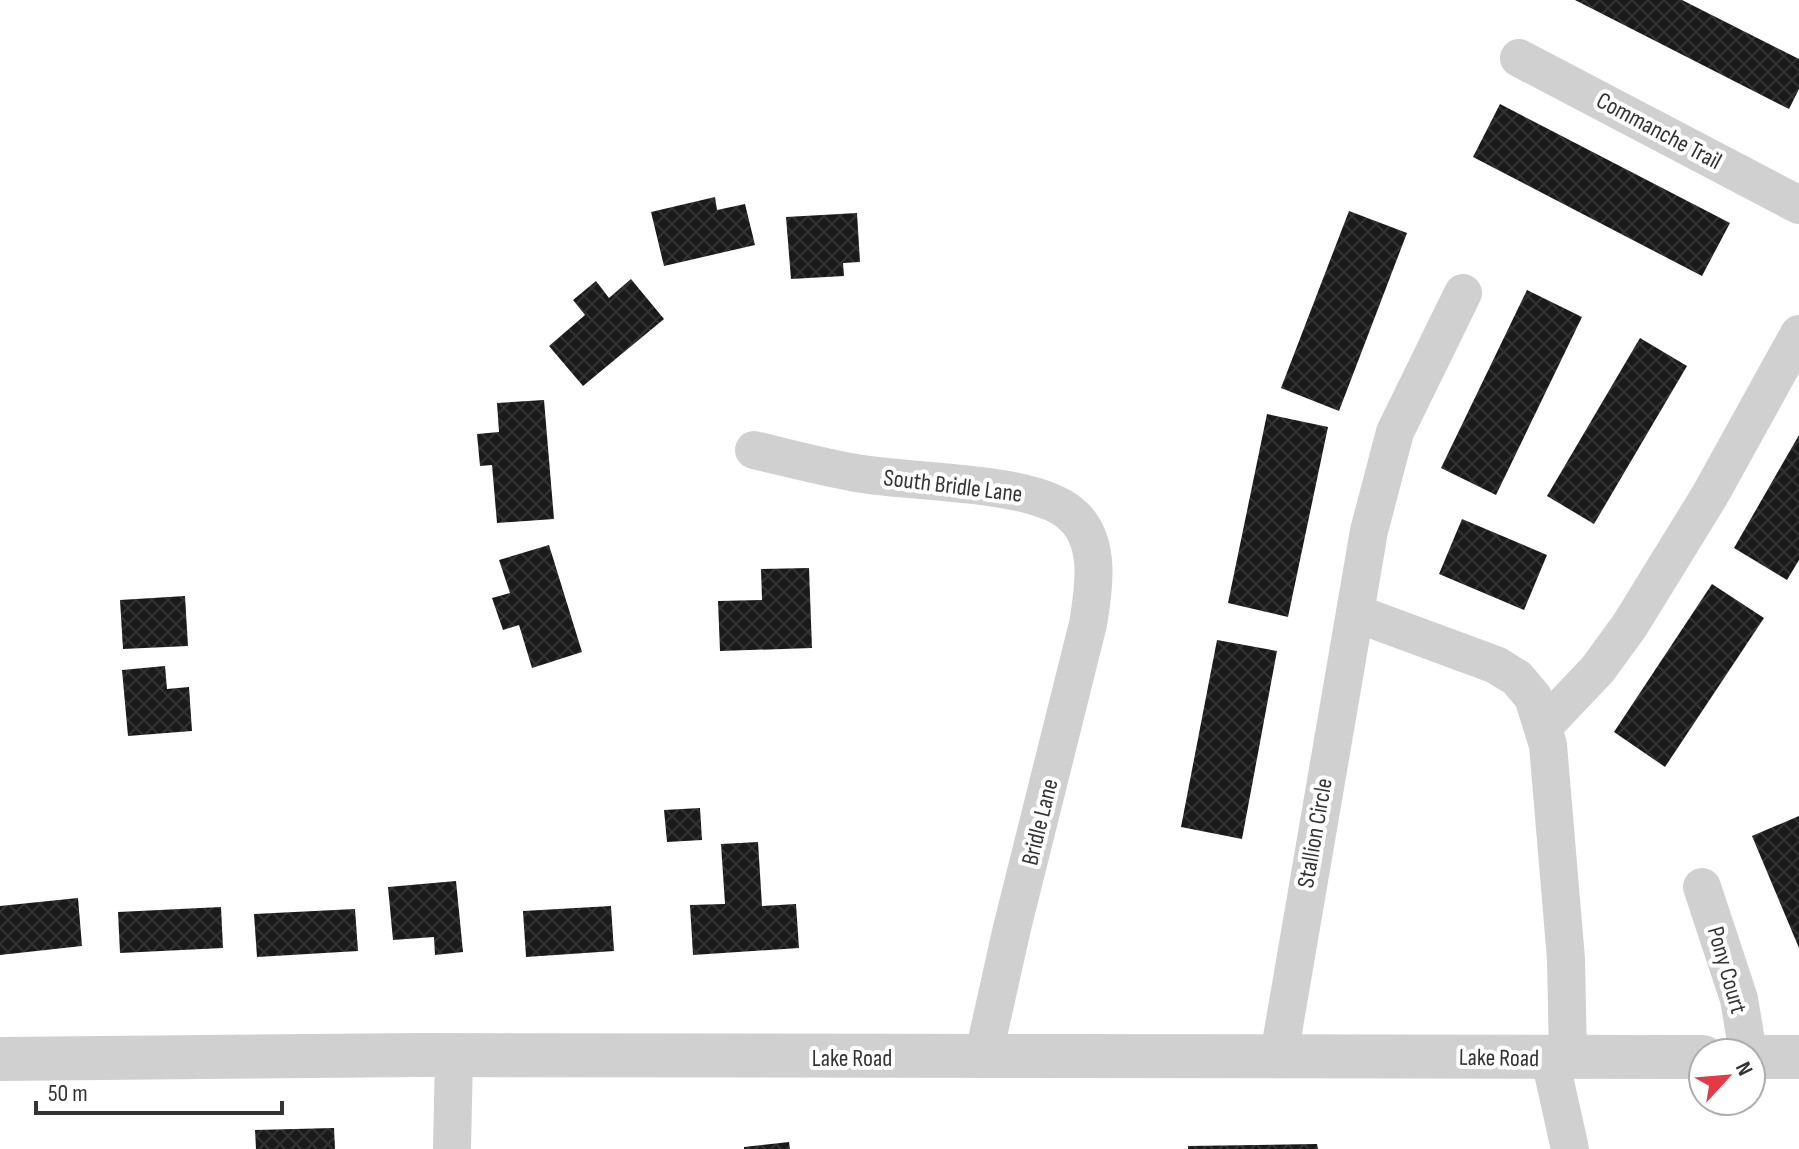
<svg xmlns="http://www.w3.org/2000/svg" width="1799" height="1149" viewBox="0 0 1799 1149" font-family="'Sofia Sans Condensed',sans-serif">
	<defs>
		<pattern id="building-cross-hatch" width="8" height="8" patternUnits="userSpaceOnUse" patternTransform="scale(2)"><rect width="8" height="8" fill="#1a1a1a"/><path d="M0 0l8 8M0 8l8-8" fill="none" stroke="#333"/></pattern>
	</defs>
	<rect width="100%" height="100%" fill="#fff"/>
	<g fill="url(#building-cross-hatch)">
		<path d="M1575 0H1682L1799 59V89L1789 109Z"/>
		<path d="M1500 104 1730 223 1702 276 1473 157Z"/>
		<path d="M715 197 717 210 745 204 755 245 664 266 651 212Z"/>
		<path d="M1349 211 1407 233 1339 411 1281 388Z"/>
		<path d="M857 213 860 262 843 263 844 276 791 279 786 217Z"/>
		<path d="M631 279 664 319 583 386 549 346 585 315 573 300 596 281 609 298Z"/>
		<path d="M1527 290 1582 317 1496 495 1441 468Z"/>
		<path d="M1640 338 1687 366 1594 524 1547 496Z"/>
		<path d="M544 400 554 519 497 523 492 465 480 466 477 434 499 432 497 403Z"/>
		<path d="M1267 414 1328 427 1288 617 1228 603Z"/>
		<path d="M1799 435V560L1787 580 1734 548Z"/>
		<path d="M1462 519 1547 555 1524 610 1439 574Z"/>
		<path d="M549 545 582 652 532 668 519 625 503 630 492 598 510 593 499 560Z"/>
		<path d="M809 568 812 648 720 651 718 601 762 600 761 569Z"/>
		<path d="M1712 584 1764 618 1665 767 1614 732Z"/>
		<path d="M185 596 188 646 123 649 120 600Z"/>
		<path d="M1217 640 1277 651 1242 839 1181 827Z"/>
		<path d="M165 666 167 689 189 687 192 731 128 736 122 670Z"/>
		<path d="M700 808 702 840 667 842 664 810Z"/>
		<path d="M1799 816V948L1752 836Z"/>
		<path d="M758 842 762 906 796 904 799 948 693 955 690 905 725 904 721 844Z"/>
		<path d="M456 881 463 952 435 955 434 937 393 940 388 887Z"/>
		<path d="M78 898 82 946 0 955V906Z"/>
		<path d="M611 906 614 951 526 957 523 911Z"/>
		<path d="M221 907 223 948 120 953 118 912Z"/>
		<path d="M355 909 358 951 257 957 254 914Z"/>
		<path d="M334 1128 335 1149H256L255 1130Z"/>
		<path d="M789 1142 790 1149H744V1147Z"/>
		<path d="M1317 1144 1318 1149H1188V1146Z"/>
	</g>
	<g fill="none" stroke-linecap="round" stroke-linejoin="round">
		<g stroke="#d0d0d0" stroke-width="38">
			<path d="M1519 58 1799 205"/>
			<path d="M754 450C788 458 822 467 856 473 909 483 1033 480 1071 514 1102 540 1094 589 1088 624L1012 928 983 1058"/>
			<path d="M1355 613 1496 665 1517 678 1533 697 1548 745 1566 959 1568 1057"/>
			<path d="M1544 726 1598 669 1630 625 1710 495 1799 334"/>
			<path d="M1702 887 1739 999 1748 1053"/>
			<path d="M1279 1055 1369 531 1395 432 1463 293"/>
			<path d="M1550 1059 1570 1149"/>
			<path d="M452 1149 454 1056"/>
		</g>
		<g stroke="#d0d0d0" stroke-width="44">
			<path d="M1751 1057H1799"/>
			<path d="M0 1059 421 1055 1703 1057"/>
		</g>
	</g>
	<g text-anchor="middle" dominant-baseline="central" stroke-width="8" stroke-linejoin="round" paint-order="stroke">
		<g font-size="24" fill="#333" stroke="#fff">
			<text transform="translate(1659 131) rotate(28)">Commanche Trail</text>
			<text transform="translate(953 486) rotate(7)">South Bridle Lane</text>
			<text transform="translate(1040 822) rotate(-76)">Bridle Lane</text>
			<text transform="translate(1315 833) rotate(-80)">Stallion Circle</text>
			<text transform="translate(1727 970) rotate(74)">Pony Court</text>
			<text x="852" y="1058">Lake Road</text>
			<text transform="translate(1499 1058) rotate(1)">Lake Road</text>
		</g>
	</g>
	<g transform="translate(1727 1077) rotate(64)"><circle r="38" fill="#ffffff" stroke="#adadad" stroke-width="2"/>
	<path d="M0-6L14 30L0 20L-14 30Z" fill="#e63946"/>
	<text y="-12" font-size="22" font-weight="bold" text-anchor="middle" fill="#333333">N</text>
	</g>
	<path d="M36 1101v12h246v-12" fill="none" stroke="#333333" stroke-width="4"/>
	<text x="48" y="1101" font-size="24" fill="#333333" stroke="#ffffff" stroke-width="6" paint-order="stroke">50 m</text>
</svg>
